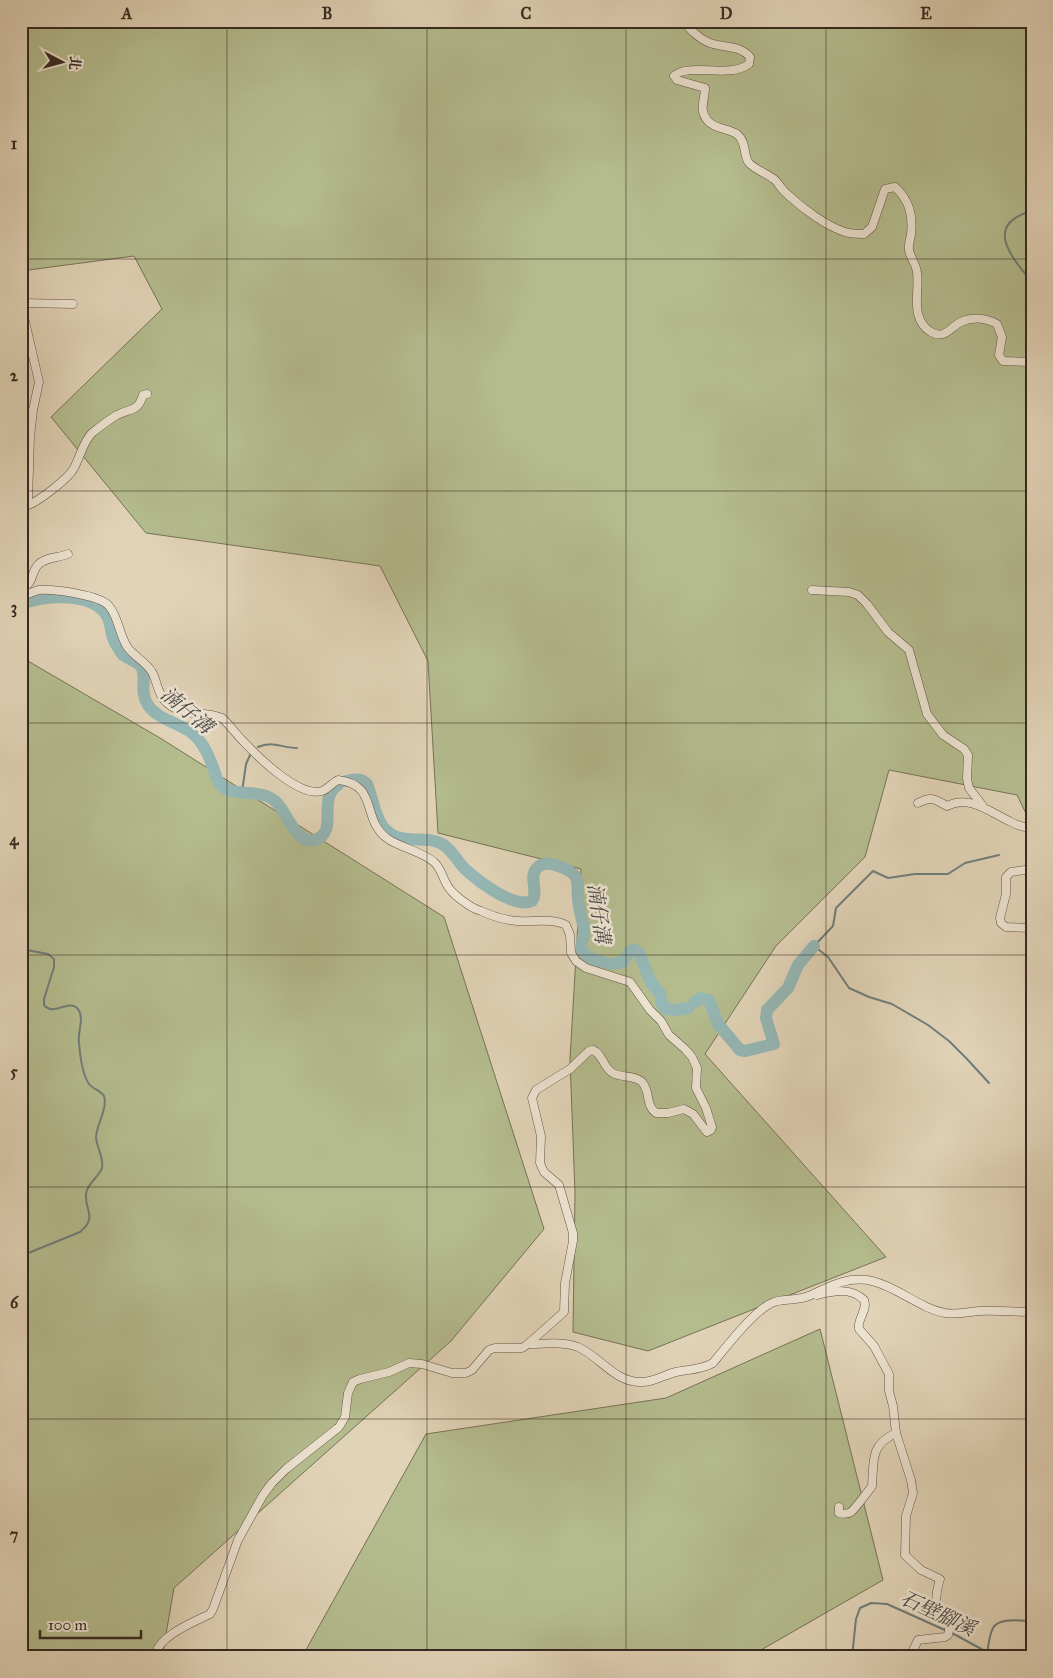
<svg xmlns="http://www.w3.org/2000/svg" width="1053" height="1678" viewBox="0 0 1053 1678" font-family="'IM FELL Great Primer','Noto Serif TC',serif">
	<rect width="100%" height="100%" fill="#e1d3b7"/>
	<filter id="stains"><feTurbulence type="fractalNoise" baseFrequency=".004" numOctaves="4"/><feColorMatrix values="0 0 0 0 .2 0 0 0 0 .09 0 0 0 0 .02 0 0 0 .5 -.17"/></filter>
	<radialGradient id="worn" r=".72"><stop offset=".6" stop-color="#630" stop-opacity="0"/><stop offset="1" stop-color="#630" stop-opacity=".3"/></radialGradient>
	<g fill="#b4bc8e" stroke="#767258">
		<path d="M21 21H1032V826L1017 795 889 770 865 857 776 946 705 1054 886 1257 648 1351 573 1332 575 1193 570 1059 581 869 438 833 428 661 380 566 146 533 51 417 162 309 134 256 21 271Z"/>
		<path d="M21 657 160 738 444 917 544 1229 451 1341 174 1588 162 1657H21Z"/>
		<path d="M820 1329 883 1580 754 1654 753 1657H302L426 1434 666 1398Z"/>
	</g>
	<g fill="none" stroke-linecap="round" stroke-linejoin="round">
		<g stroke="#6f7e7b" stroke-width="2">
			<path d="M1032 211C983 224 1011 257 1032 282"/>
			<path d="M258 747C273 740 281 748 297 748"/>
			<path d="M242 792 246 764 251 753"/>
			<path d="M21 949 48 954 54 959V967L44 999V1005C54 1017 69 998 78 1009 85 1018 77 1033 79 1043 80 1055 82 1074 89 1084 93 1089 101 1091 104 1096 108 1109 96 1125 96 1138 97 1148 104 1157 102 1168 99 1176 90 1182 87 1190 81 1207 100 1216 80 1232L21 1256"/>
			<path d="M989 1083 967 1059 949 1041 928 1025 892 1004 869 997 849 988 828 957 814 946 833 926 836 908 873 871 888 878 915 874H948L965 863 999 855"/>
			<path d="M952 1633 996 1657"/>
			<path d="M987 1652C989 1645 989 1635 993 1628 999 1617 1021 1621 1032 1621"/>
			<path d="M852 1657 856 1619 860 1608 871 1603 887 1604 947 1631"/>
		</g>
		<g stroke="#95b7b5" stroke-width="12">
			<path d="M21 604C44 595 95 591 108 618 112 627 110 637 117 646 119 649 121 653 123 655 129 660 138 661 142 668 147 680 139 691 148 705 157 719 179 723 192 733 202 741 208 753 212 765 215 771 216 780 221 785 233 799 260 786 277 803 287 813 297 846 315 840 340 831 316 799 338 785"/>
			<path d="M346 781C354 779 361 778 367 784 373 799 375 819 386 830 403 847 429 833 445 846 453 852 458 862 465 869 478 881 514 909 532 901 539 891 528 877 537 868 542 863 548 863 555 865 587 875 574 883 579 906 580 915 584 924 584 933 583 940 580 945 582 952L590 958 605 963"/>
			<path d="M612 964 623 962 630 951 635 950 639 953 651 983 660 993 662 1004 666 1009 677 1010 689 1008"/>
			<path d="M695 1002 701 998 709 1000 718 1024 740 1050 745 1051 774 1044 766 1018 767 1010 788 988 798 965 814 946"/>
		</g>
		<g stroke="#625448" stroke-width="9">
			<g id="minor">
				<path d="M683 21C691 30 699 39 710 43 724 48 740 45 750 57L749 64C729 79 689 62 674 76L677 80 705 88C705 100 698 110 708 121 716 130 730 128 738 135 747 143 743 156 749 163 757 171 767 173 775 180 779 184 782 190 787 194 802 208 826 226 845 232 851 234 858 234 864 234L872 227 885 189 895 187C910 201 913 215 911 235 910 240 908 245 909 250 910 257 916 264 917 272 920 291 909 319 931 332 945 340 950 327 961 322 974 316 985 318 997 324L1002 337 999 355 1003 361 1032 362"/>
				<path d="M21 303 73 304"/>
				<path d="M21 304 39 382 33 410 30 437 28 499 26 506 21 510"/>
				<path d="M26 506C38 502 68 479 74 468 80 457 83 442 92 433 97 429 112 418 117 415 131 408 138 412 143 395L147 394"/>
				<path d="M21 589C35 582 30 575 37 566 43 557 59 558 68 554"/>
				<path d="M812 590 849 592 858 595 867 604 888 632 909 650 927 714 943 735 964 749 968 755 967 779 969 788 982 805"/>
				<path d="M21 597C27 595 33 591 39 590 54 589 100 595 109 606 119 618 119 635 128 648 135 657 146 662 152 672 158 683 157 694 167 703 185 718 203 710 222 718 230 725 235 733 243 741 257 756 299 798 322 791 328 789 332 783 338 780 379 784 361 821 388 839 401 848 424 852 435 863 441 869 442 876 446 883 450 893 470 908 481 911 492 916 505 920 517 921 533 922 552 918 566 925L570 935 571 953 576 961 586 968 630 982 650 1010 661 1021 669 1035 685 1049 692 1057 697 1068 696 1088 706 1108 712 1127 711 1130 707 1132 693 1114 684 1109 668 1113H656C645 1105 651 1092 642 1082 635 1075 621 1078 613 1073 603 1068 603 1054 593 1050L589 1051 570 1069 536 1090 532 1098 541 1136 540 1163 544 1172 559 1185 573 1233V1241L565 1283 564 1312 528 1344 522 1348H495L489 1350 472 1370 466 1373H452L422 1364 409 1363 389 1372 360 1379 353 1382 348 1393 345 1417 339 1427 286 1469 272 1483 263 1495 238 1540 213 1609 210 1614C194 1622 155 1637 156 1657"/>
				<path d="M918 803C932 796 934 799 947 806 970 794 991 813 1011 822 1016 825 1024 827 1030 828L1032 831"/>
				<path d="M1032 869 1011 872 1006 877V894L1000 918 1001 923 1006 927 1032 928"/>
				<path d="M817 1295C834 1291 851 1287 864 1300 868 1311 857 1318 859 1329L874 1346 889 1374V1391L893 1406 896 1433 911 1480 913 1493 906 1516 905 1555 921 1570 940 1579C937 1589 934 1601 938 1611 943 1621 952 1623 948 1635L945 1637 918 1640 910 1657"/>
				<path d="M528 1344C543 1344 563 1341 578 1347 600 1357 614 1381 639 1382 653 1383 663 1375 676 1372 689 1369 701 1370 713 1363 726 1347 755 1309 774 1302 786 1298 800 1301 811 1295 832 1285 848 1276 872 1281 898 1287 919 1308 945 1313 957 1315 967 1312 979 1311 996 1310 1014 1312 1032 1312"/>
				<path d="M839 1507V1513C843 1514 848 1514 851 1512 854 1510 870 1489 872 1486 874 1460 870 1445 896 1433"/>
			</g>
		</g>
		<use href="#minor" stroke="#ece2d0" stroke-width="8"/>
	</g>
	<path fill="none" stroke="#372923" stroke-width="1" stroke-opacity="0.55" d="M227 21V1657M427 21V1657M626 21V1657M826 21V1657M21 259H1032M21 491H1032M21 723H1032M21 955H1032M21 1187H1032M21 1419H1032"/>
	<g text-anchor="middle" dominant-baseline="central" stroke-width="5" stroke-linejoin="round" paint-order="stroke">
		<g font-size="20" font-style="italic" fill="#4e4c48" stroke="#ece2d0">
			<text transform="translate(187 710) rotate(40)">湳仔溝</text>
			<text transform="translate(599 913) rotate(82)">湳仔溝</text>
			<text transform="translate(938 1613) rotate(25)">石壁腳溪</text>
		</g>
	</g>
	<rect width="1053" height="1678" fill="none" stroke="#e1d3b7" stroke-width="55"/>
	<g transform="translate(62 62) rotate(96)" stroke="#ece2d0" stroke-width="4" paint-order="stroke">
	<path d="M0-4L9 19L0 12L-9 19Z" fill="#372923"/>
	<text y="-8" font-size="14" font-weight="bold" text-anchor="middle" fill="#372923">北</text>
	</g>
	<path d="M40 1630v8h101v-8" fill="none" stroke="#372923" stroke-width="2.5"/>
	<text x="48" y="1630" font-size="15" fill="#372923" stroke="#ece2d0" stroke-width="4" paint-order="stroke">100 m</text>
	<rect x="28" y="28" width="998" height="1622" fill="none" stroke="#372923" stroke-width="2"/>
	<g font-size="16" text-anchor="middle" font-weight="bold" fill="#372923">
		<text x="127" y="19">A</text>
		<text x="327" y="19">B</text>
		<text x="526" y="19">C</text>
		<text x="726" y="19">D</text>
		<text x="926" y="19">E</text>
		<text x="14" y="149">1</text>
		<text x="14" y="381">2</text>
		<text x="14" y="613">3</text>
		<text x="14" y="845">4</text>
		<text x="14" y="1077">5</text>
		<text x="14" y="1308">6</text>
		<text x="14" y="1540">7</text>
	</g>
	<rect width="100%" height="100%" filter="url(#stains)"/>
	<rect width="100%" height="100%" fill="url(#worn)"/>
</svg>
